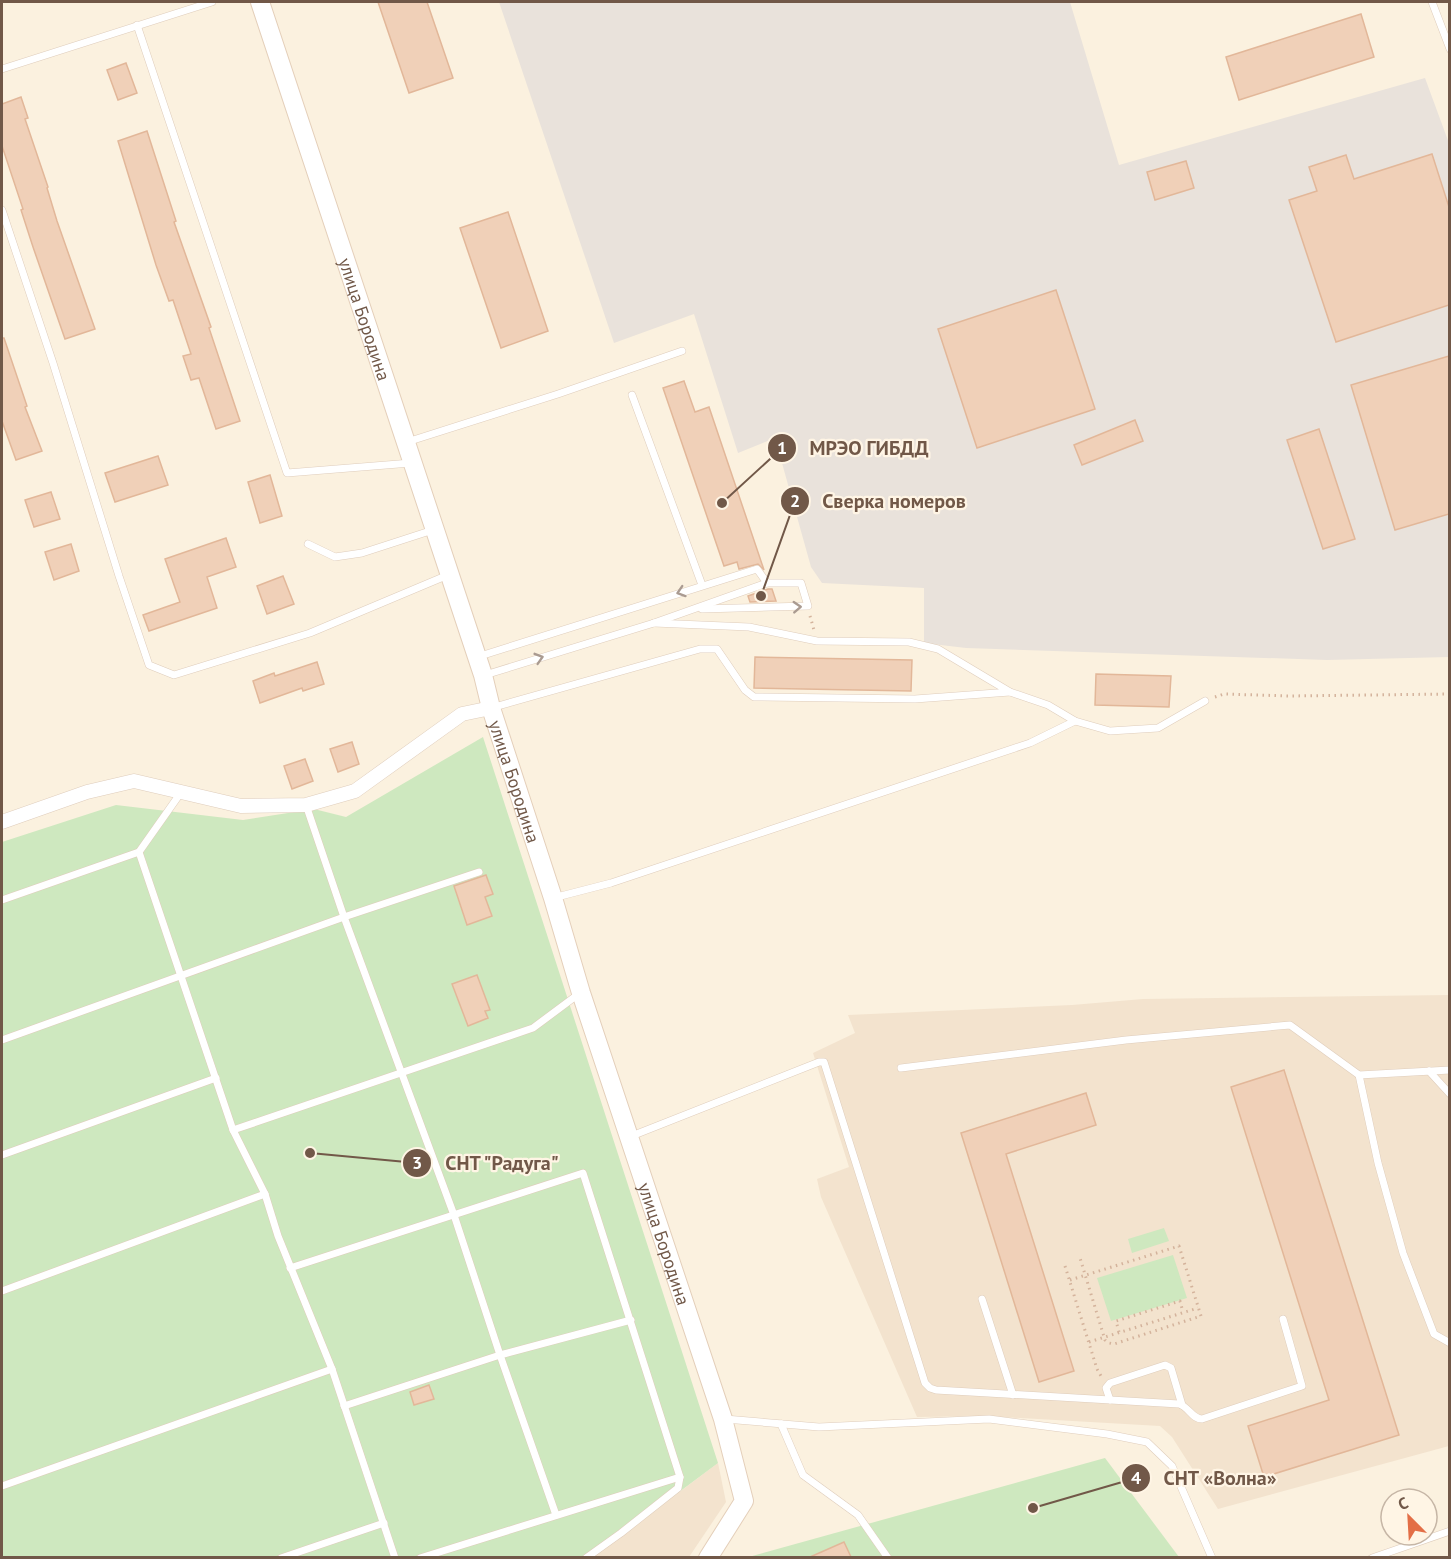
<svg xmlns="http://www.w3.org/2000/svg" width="1451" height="1559" viewBox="0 0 1451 1559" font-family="'PT Sans',sans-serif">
	<rect width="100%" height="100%" fill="#fbf1df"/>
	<g fill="#f3e3ce">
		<path d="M1449 995V1446L1218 1509 1172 1437 1160 1426 984 1416 917 1417 821 1197 817 1179 849 1167 813 1053 855 1033 848 1015 1072 1005 1143 999Z"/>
		<path d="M718 1463 726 1502 689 1557 592 1558Z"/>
	</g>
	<path fill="#e9e2db" d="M499 2H1070L1119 165 1425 78 1450 146 1449 657 1327 660 966 648 924 643V588L822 583 811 567 775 438 738 453 694 314 614 343Z"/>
	<g fill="#cee8bf">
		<path d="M483 737 718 1463 592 1557H2V842L116 805 243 820 314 809 346 817Z"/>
		<path d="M1164 1228 1169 1241 1132 1253 1128 1239Z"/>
		<path d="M1173 1255 1187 1298 1111 1321 1097 1278Z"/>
		<path d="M1105 1458 1179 1557 745 1558Z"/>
	</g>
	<g fill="#f0d0b8" stroke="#e2b799" stroke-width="1.5">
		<path d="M378 2H427L453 78 409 93Z"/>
		<path d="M1361 14 1374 57 1239 100 1226 57Z"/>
		<path d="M126 63 137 93 118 100 107 70Z"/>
		<path d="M21 97 28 118 25 119 48 187 47 188 57 221 95 329 65 339 33 247 21 210 23 209 2 146V104Z"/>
		<path d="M147 131 176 221 174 222 211 327 209 328 240 421 216 429 199 378 191 380 183 356 191 354 173 300 169 301 156 265 118 141Z"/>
		<path d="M1432 154 1449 207V305L1336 342 1289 200 1317 191 1309 167 1346 155 1354 179Z"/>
		<path d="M1186 161 1194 188 1155 200 1147 172Z"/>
		<path d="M508 212 548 331 501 348 460 228Z"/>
		<path d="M1056 290 1095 409 977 448 938 329Z"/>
		<path d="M2 338H4L27 406 25 407 42 451 16 460 2 421Z"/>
		<path d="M1449 356V514L1395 530 1351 385Z"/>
		<path d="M684 381 695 412 709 407 764 570 758 564 739 569 737 562 724 566 663 388Z"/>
		<path d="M1135 420 1143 441 1082 465 1074 445Z"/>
		<path d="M1319 429 1355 539 1323 549 1287 440Z"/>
		<path d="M158 456 168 485 115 502 105 473Z"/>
		<path d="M270 475 282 516 260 523 248 482Z"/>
		<path d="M51 492 60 519 34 527 25 500Z"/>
		<path d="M226 538 236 567 207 577 217 608 149 631 143 615 180 602 165 559Z"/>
		<path d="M71 544 79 571 54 580 45 552Z"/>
		<path d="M283 576 294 604 267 614 257 586Z"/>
		<path d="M768 589H772L776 601 750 602 748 596Z"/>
		<path d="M755 657 912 660 911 691 754 688Z"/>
		<path d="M317 662 324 684 303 691 302 688 260 703 253 681 274 673 275 676Z"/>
		<path d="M1096 674 1171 676 1169 707 1095 705Z"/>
		<path d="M352 742 359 764 338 772 330 749Z"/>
		<path d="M305 759 313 781 292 789 284 766Z"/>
		<path d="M486 875 493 894 485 897 492 916 467 925 454 886Z"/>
		<path d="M477 975 490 1010 485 1011 488 1018 468 1026 452 984Z"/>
		<path d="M1284 1070 1399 1435 1264 1477 1248 1426 1329 1400 1231 1087Z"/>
		<path d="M1086 1093 1096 1125 1006 1154 1074 1371 1039 1382 961 1133Z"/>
		<path d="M429 1385 434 1399 414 1405 410 1392Z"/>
		<path d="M844 1542 851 1557H810Z"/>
	</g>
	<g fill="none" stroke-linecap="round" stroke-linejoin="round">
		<g stroke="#dfcdbc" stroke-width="8">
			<g id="lane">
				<path d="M1432 2 1450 49"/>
				<path d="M137 25 287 473 411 463"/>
				<path d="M2 69 212 2"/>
				<path d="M2 210 53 363 119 576 149 665 174 675 310 633 448 575"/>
				<path d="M632 395 702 585"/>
				<path d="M407 442 558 394 682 351"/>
				<path d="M308 544 335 557 362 553 433 530"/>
				<path d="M702 609 808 606 801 583H767"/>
				<path d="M477 657 757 569 767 583 654 623 485 675"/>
				<path d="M1010 692 1048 705 1075 721"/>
				<path d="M491 708 700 649H717L745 690 754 697 915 699 1010 692 938 649 909 642 817 641 749 627 654 623"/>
				<path d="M306 805 344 917 454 1215 500 1355 556 1515"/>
				<path d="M139 852 233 1130 265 1194 278 1236 332 1369 395 1558"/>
				<path d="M553 898 611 883 1030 743 1075 721 1110 731 1158 728 1205 701"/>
				<path d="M2 900 139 852 182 791"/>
				<path d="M2 1040 344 917 479 872"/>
				<path d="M901 1068 1126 1040 1290 1025 1359 1075 1450 1070"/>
				<path d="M1429 1071 1450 1094"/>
				<path d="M1359 1075 1378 1163 1403 1253 1434 1334 1450 1343"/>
				<path d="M233 1130 533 1028 580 993"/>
				<path d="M629 1137 819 1062H824L925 1383 930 1388 936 1390 1179 1404C1189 1407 1192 1419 1202 1419L1302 1386 1283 1319"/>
				<path d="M2 1155 216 1078"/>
				<path d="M290 1268 583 1173 680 1477 678 1488 621 1533 586 1558"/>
				<path d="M2 1291 265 1194"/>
				<path d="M982 1299 1013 1395"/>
				<path d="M1110 1400 1106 1388 1110 1383 1165 1365 1171 1368 1182 1405"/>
				<path d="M344 1406 500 1355 631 1320"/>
				<path d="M725 1419 819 1427 989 1419 1107 1434 1147 1442 1172 1466 1212 1558"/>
				<path d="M781 1424 803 1475 858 1515 888 1558"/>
				<path d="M2 1486 332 1369"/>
				<path d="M281 1558 384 1523"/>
				<path d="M420 1558 680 1477"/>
				<path d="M1372 1558 1450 1531"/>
			</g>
		</g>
		<g stroke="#dfcdbc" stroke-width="15">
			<path id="street" d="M2 822 87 792 134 781 241 806 306 805 355 791 462 714 491 708"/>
		</g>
		<g stroke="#e4cfba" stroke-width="20">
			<g id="secondary">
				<path id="s1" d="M260 2 483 675 491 708 553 898 581 993 723 1419 744 1501 708 1558"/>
			</g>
		</g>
		<g stroke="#d4b39c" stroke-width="3" stroke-dasharray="1.5 4.5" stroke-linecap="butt">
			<path d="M810 616 814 630"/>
			<path d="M1215 697 1224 694 1289 696 1450 694"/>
			<path d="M1065 1266 1097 1369 1101 1376"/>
			<path d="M1070 1280 1179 1246 1201 1316 1114 1344 1109 1343 1105 1340 1080 1258"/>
			<path d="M1119 1332 1116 1321 1180 1301 1183 1312"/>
			<path d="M1089 1342 1198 1308"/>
		</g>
		<use href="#lane" stroke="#fff" stroke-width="7"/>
		<use href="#street" stroke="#fff" stroke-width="14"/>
		<use href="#secondary" stroke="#fff" stroke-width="18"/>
	</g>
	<defs><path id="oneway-chevron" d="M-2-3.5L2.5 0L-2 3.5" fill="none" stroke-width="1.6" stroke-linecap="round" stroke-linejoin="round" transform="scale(1.5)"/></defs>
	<g stroke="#aa9b91">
		<use href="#oneway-chevron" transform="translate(681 592) rotate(162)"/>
		<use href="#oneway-chevron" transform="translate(797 607) rotate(-3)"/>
		<use href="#oneway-chevron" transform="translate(539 658) rotate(-17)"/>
	</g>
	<g text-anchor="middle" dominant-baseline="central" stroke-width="4.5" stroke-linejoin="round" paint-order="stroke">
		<g font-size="18" fill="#715848" stroke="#fff5e5">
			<text stroke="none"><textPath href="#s1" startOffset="334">улица Бородина</textPath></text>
			<text stroke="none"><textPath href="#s1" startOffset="820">улица Бородина</textPath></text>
			<text stroke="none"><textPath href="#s1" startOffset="1306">улица Бородина</textPath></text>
		</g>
	</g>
	<path fill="none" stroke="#715848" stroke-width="2" d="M722 503L782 448M761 596L795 501M310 1153L417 1163M1033 1508L1136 1478"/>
	<g fill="#715848" stroke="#fff5e5" stroke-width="2">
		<circle cx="722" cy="503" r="6"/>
		<circle cx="761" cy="596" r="6"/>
		<circle cx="310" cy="1153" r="6"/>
		<circle cx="1033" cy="1508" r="6"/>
		<circle cx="782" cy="448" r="15"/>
		<circle cx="795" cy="501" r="15"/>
		<circle cx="417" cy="1163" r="15"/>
		<circle cx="1136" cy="1478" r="15"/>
	</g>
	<g font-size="18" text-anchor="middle" font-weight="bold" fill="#fff">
		<text x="782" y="454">1</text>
		<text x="795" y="507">2</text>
		<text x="417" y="1169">3</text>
		<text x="1136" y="1484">4</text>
	</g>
	<g font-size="20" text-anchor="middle" font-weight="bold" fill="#715848" stroke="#fff5e5" stroke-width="4.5" stroke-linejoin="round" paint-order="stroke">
		<text x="869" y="455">МРЭО ГИБДД</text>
		<text x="894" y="508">Сверка номеров</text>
		<text x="502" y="1170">СНТ "Радуга"</text>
		<text x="1220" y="1485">СНТ «Волна»</text>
	</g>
	<rect width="1451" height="1559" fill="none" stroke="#715848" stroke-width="6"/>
	<g transform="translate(1409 1517) rotate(336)"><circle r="28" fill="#fff5e5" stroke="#c6b6a6" stroke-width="1.5"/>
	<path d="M0-4.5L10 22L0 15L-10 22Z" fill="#e36e46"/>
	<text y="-9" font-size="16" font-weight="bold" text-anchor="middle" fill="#715848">С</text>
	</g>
</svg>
